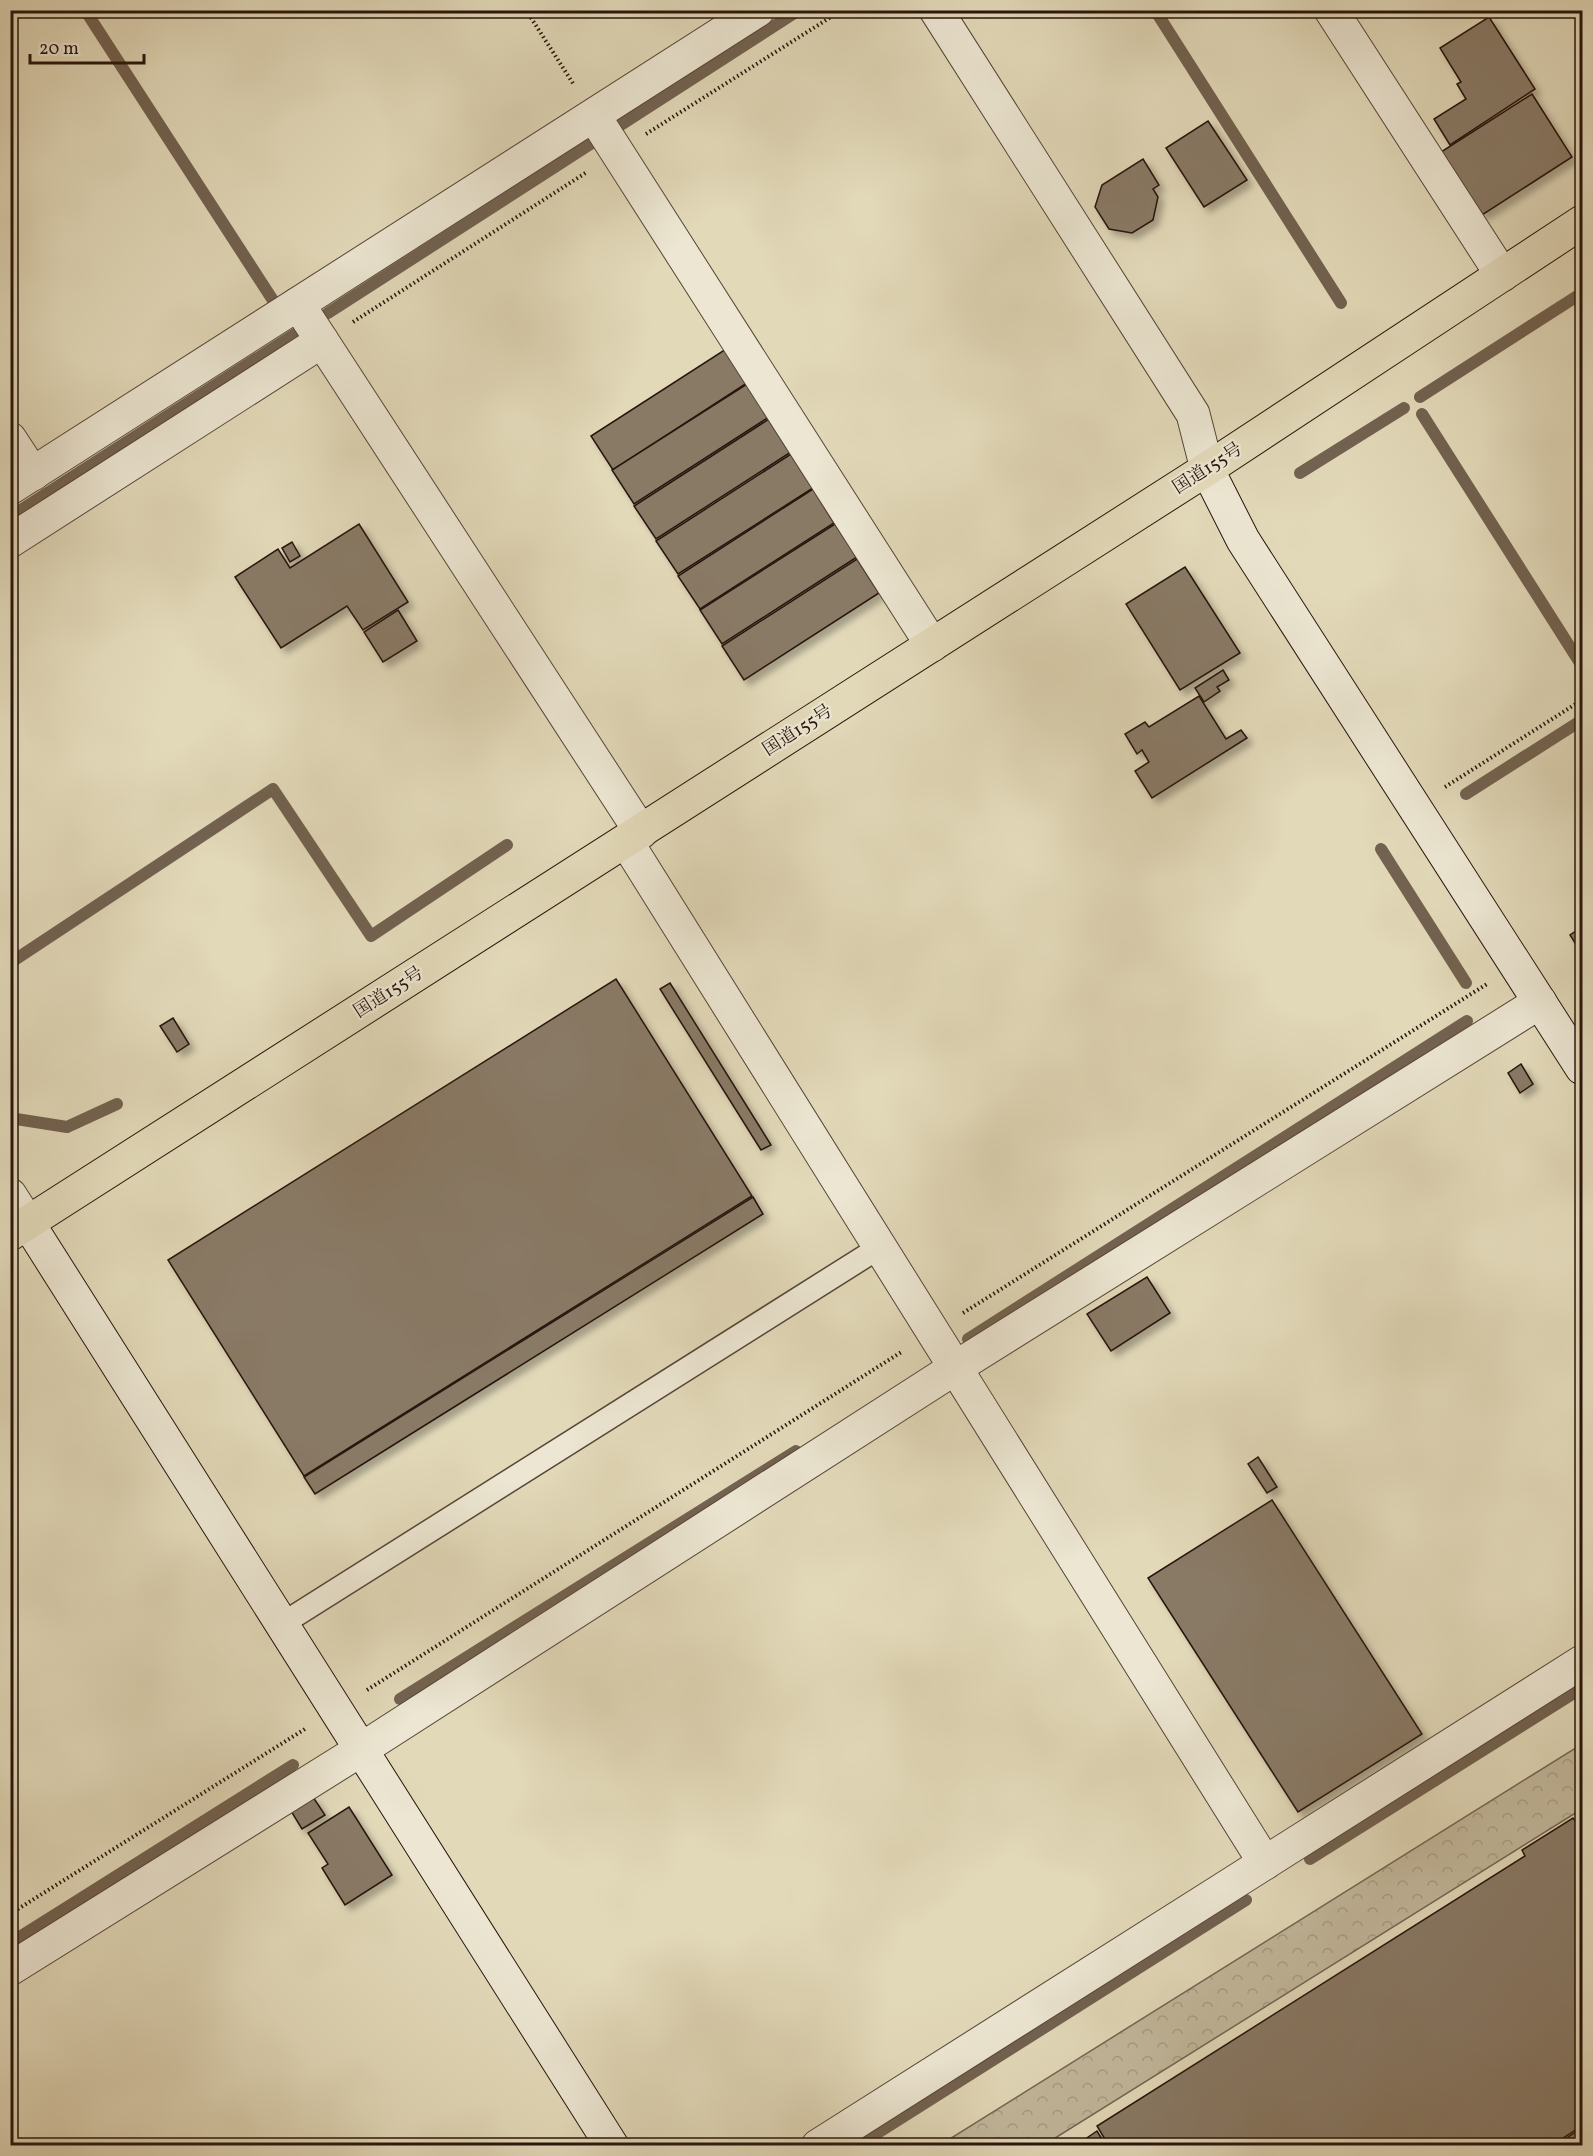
<svg xmlns="http://www.w3.org/2000/svg" width="1593" height="2156" viewBox="0 0 1593 2156" font-family="Vollkorn,'Noto Serif JP',serif">
	<defs>
		<pattern id="forest-crowns" width="20" height="18" patternUnits="userSpaceOnUse" patternTransform="scale(1.5)"><rect width="20" height="18" fill="#c2b89c"/><path d="M2 6a3 3 0 1 1 6 0M12 15a3 3 0 1 1 6 0" fill="none" stroke="#a79d85"/></pattern>
		<filter id="shadow"><feDropShadow dx="5.5" dy="5.5" stdDeviation="3" flood-color="#0004"/></filter>
	</defs>
	<rect width="100%" height="100%" fill="#e2d9b9"/>
	<filter id="stains"><feTurbulence type="fractalNoise" baseFrequency=".00333" numOctaves="4"/><feColorMatrix values="0 0 0 0 .2 0 0 0 0 .09 0 0 0 0 .02 0 0 0 .5 -.17"/></filter>
	<radialGradient id="worn" r=".72"><stop offset=".6" stop-color="#630" stop-opacity="0"/><stop offset="1" stop-color="#630" stop-opacity=".3"/></radialGradient>
	<path fill="url(#forest-crowns)" stroke="#756654" stroke-width="1.5" d="M1582 1744V1809L1044 2145H940Z"/>
	<g fill="none" stroke-linecap="round" stroke-linejoin="round">
		<g stroke="#726250" stroke-width="12">
			<path d="M85 10 276 305"/>
			<path d="M1155 10 1341 303"/>
			<path d="M616 128 799 10"/>
			<path d="M328 313 592 143"/>
			<path d="M1420 397 1582 293"/>
			<path d="M1422 414 1582 666"/>
			<path d="M1300 473 1404 408"/>
			<path d="M10 517 298 332"/>
			<path d="M1466 794 1582 720"/>
			<path d="M1381 849 1466 983"/>
			<path d="M10 963 273 789 371 936 507 845"/>
			<path d="M10 1118 67 1127 117 1104"/>
			<path d="M968 1339 1467 1021"/>
			<path d="M400 1699 796 1451"/>
			<path d="M1310 1859 1582 1688"/>
			<path d="M10 1943 293 1765"/>
			<path d="M857 2146 1246 1900"/>
		</g>
	</g>
	<g fill="#897a66" stroke="#28140c" stroke-width="1.5" filter="url(#shadow)">
		<path d="M1489 17 1535 89 1450 145 1434 119 1466 99 1457 84 1461 82 1440 48Z"/>
		<path d="M1532 94 1572 157 1482 215 1441 152Z"/>
		<path d="M1208 121 1247 180 1204 207 1166 148Z"/>
		<path d="M1143 159 1159 185 1153 189 1158 197 1153 220 1132 233 1109 229 1095 207 1102 185Z"/>
		<path d="M726 349 747 383 613 470 591 436Z"/>
		<path d="M747 384 769 417 634 504 612 470Z"/>
		<path d="M769 419 791 452 656 539 634 506Z"/>
		<path d="M791 454 813 488 678 574 656 541Z"/>
		<path d="M813 489 834 523 700 609 678 576Z"/>
		<path d="M359 524 408 602 363 630 347 606 281 648 235 577 278 549 290 568Z"/>
		<path d="M835 524 857 557 722 644 700 610Z"/>
		<path d="M292 542 300 556 290 562 282 548Z"/>
		<path d="M857 559 879 593 744 680 722 646Z"/>
		<path d="M1185 567 1240 653 1180 690 1126 604Z"/>
		<path d="M398 610 417 641 383 662 364 632Z"/>
		<path d="M1223 670 1229 680 1217 687 1220 691 1204 702 1195 688Z"/>
		<path d="M1199 696 1226 739 1241 730 1247 738 1152 798 1135 771 1149 762 1142 750 1137 754 1125 734 1145 722 1149 727Z"/>
		<path d="M1582 927V954L1570 935Z"/>
		<path d="M616 979 752 1196 304 1476 168 1260Z"/>
		<path d="M670 983 771 1145 761 1150 660 989Z"/>
		<path d="M173 1018 189 1044 177 1052 160 1026Z"/>
		<path d="M1521 1064 1533 1084 1520 1093 1508 1073Z"/>
		<path d="M753 1197 763 1214 315 1494 304 1477Z"/>
		<path d="M1147 1277 1170 1313 1111 1351 1087 1314Z"/>
		<path d="M1258 1457 1277 1487 1267 1493 1248 1464Z"/>
		<path d="M1272 1500 1422 1734 1298 1812 1148 1578Z"/>
		<path d="M313 1797 325 1815 302 1829 291 1811Z"/>
		<path d="M349 1807 392 1875 345 1905 322 1868 328 1864 308 1833Z"/>
		<path d="M1573 1818 1577 1823 1582 1820V2126L1551 2146H1109L1097 2126 1525 1856 1522 1850Z"/>
		<path d="M1582 2128V2146H1555Z"/>
		<path d="M1097 2131 1106 2146H1075Z"/>
	</g>
	<g fill="none" stroke-linecap="round" stroke-linejoin="round">
		<g stroke="#564537" stroke-width="25">
			<path id="lane" d="M282 1624 880 1247"/>
		</g>
		<g stroke="#564537" stroke-width="35">
			<g id="street">
				<path d="M936 10 1193 414 1207 469"/>
				<path d="M1331 10 1502 275"/>
				<path d="M594 116 932 645"/>
				<path d="M298 304 641 832"/>
				<path d="M10 439 33 474"/>
				<path d="M10 488 758 10"/>
				<path d="M10 541 322 341"/>
				<path d="M626 841 1265 1863"/>
				<path d="M10 1195 28 1223"/>
				<path d="M10 1969 362 1749 955 1368 1540 1002"/>
				<path d="M818 2146 1582 1662"/>
			</g>
		</g>
		<g stroke="#28140c" stroke-width="35">
			<g id="secondary">
				<path d="M1207 469 1243 540 1582 1068"/>
				<path d="M28 1223 612 2146"/>
			</g>
		</g>
		<g stroke="#28140c" stroke-width="35">
			<path id="highway" d="M10 1234 1207 469 1582 222"/>
		</g>
		<g stroke="#28140c" stroke-width="4" stroke-dasharray="1.5 3" stroke-linecap="butt">
			<path d="M526 10 574 85"/>
			<path d="M646 134 842 10"/>
			<path d="M353 322 587 172"/>
			<path d="M1445 787 1582 700"/>
			<path d="M963 1313 1487 984"/>
			<path d="M367 1690 903 1351"/>
			<path d="M10 1914 305 1729"/>
		</g>
		<use href="#lane" stroke="#ece6d2" stroke-width="22"/>
		<use href="#street" stroke="#ece6d2" stroke-width="33"/>
		<use href="#secondary" stroke="#ece6d2" stroke-width="33"/>
		<use href="#highway" stroke="#e2d9b9" stroke-width="33"/>
	</g>
	<g text-anchor="middle" dominant-baseline="central" stroke-width="4.5" stroke-linejoin="round" paint-order="stroke">
		<g font-size="18" fill="#28140c" stroke="#ece6d2">
			<text transform="translate(1208 469) rotate(-33)">国道155号</text>
			<text transform="translate(798 731) rotate(-33)">国道155号</text>
			<text transform="translate(389 993) rotate(-33)">国道155号</text>
		</g>
	</g>
	<rect width="1593" height="2156" fill="none" stroke="#e2d9b9" stroke-width="36"/>
	<rect x="12" y="12" width="1569" height="2132" fill="none" stroke="#28140c" stroke-width="3"/>
	<rect x="18" y="18" width="1557" height="2120" fill="none" stroke="#28140c" stroke-width="1.5"/>
	<path d="M30 54v9h114v-9" fill="none" stroke="#28140c" stroke-width="3"/>
	<text x="39" y="54" font-size="18" fill="#28140c" stroke="#ece6d2" stroke-width="4.5" paint-order="stroke">20 m</text>
	<rect width="100%" height="100%" filter="url(#stains)"/>
	<rect width="100%" height="100%" fill="url(#worn)"/>
</svg>
